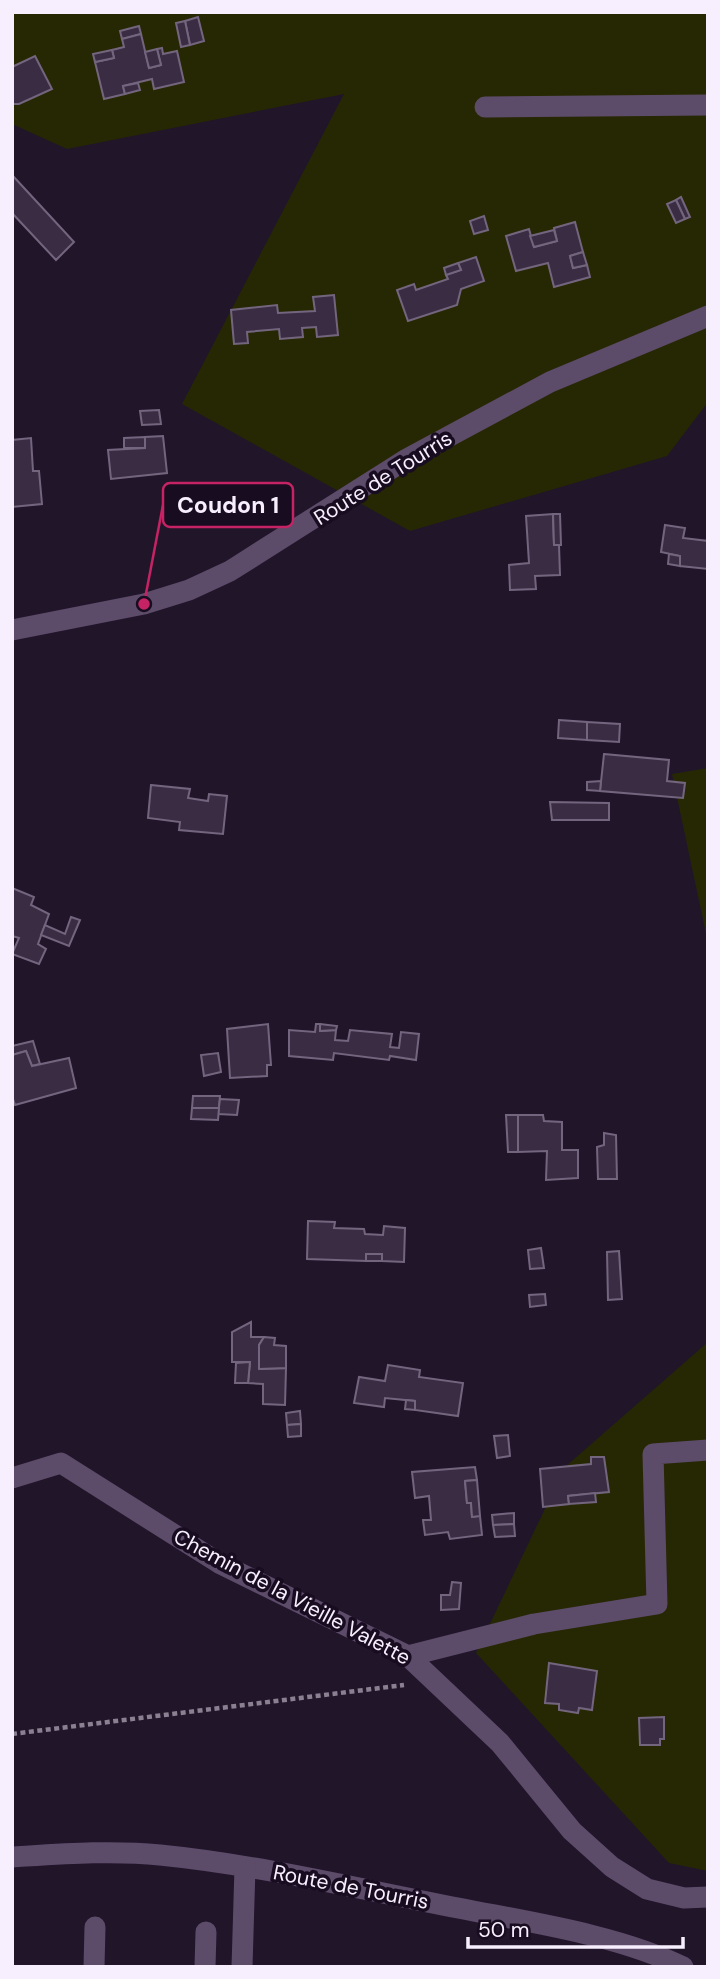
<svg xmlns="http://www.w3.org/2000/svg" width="720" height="1979" viewBox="0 0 720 1979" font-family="'DM Sans',sans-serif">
	<rect width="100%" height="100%" fill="#21152a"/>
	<g fill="#262804">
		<path d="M12 12H708V402L667 456 410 531 182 404 344 94 67 149 12 124Z"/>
		<path d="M708 768V943L672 774Z"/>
		<path d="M708 1342V1871L669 1863 476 1653 565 1467Z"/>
	</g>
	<g fill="#3a2d43" stroke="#73657e" stroke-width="2">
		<path d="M198 17 204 41 190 45 185 21Z"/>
		<path d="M185 21 190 45 181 47 176 23Z"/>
		<path d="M139 26 141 34 122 39 120 31Z"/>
		<path d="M141 34 149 68 161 65 157 49 162 48 163 54 177 51 184 82 154 89 152 79 123 86 125 94 104 99 95 62 114 58 112 50 124 47 122 39Z"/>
		<path d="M157 49 161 65 149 68 145 52Z"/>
		<path d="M112 50 114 58 95 62 93 54Z"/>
		<path d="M35 56 52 89 19 104H12V67Z"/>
		<path d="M138 83 140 90 125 94 123 86Z"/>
		<path d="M13 176 74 242 56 260 12 213Z"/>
		<path d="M681 197 690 217 685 219 676 200Z"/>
		<path d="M676 200 685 219 676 223 667 204Z"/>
		<path d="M484 216 488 230 474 234 470 221Z"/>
		<path d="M575 222 583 252 570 256 573 268 587 265 590 277 554 287 548 263 516 271 506 236 529 229 534 247 557 241 554 228Z"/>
		<path d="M554 230 557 241 534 247 530 236Z"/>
		<path d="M583 252 587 265 573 268 570 256Z"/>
		<path d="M476 257 484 281 461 289 457 305 408 321 397 290 414 284 416 290 448 279 446 275 461 270 458 263Z"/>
		<path d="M458 263 461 270 446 275 444 268Z"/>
		<path d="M334 295 338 335 317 337 316 327 302 328 303 337 280 339 279 329 247 332 248 343 234 344 231 310 277 305 278 313 315 311 313 297Z"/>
		<path d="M159 410 161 424 142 425 140 411Z"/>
		<path d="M163 436 167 473 111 479 108 450 145 448V437Z"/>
		<path d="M145 437V448H124V438Z"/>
		<path d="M31 438 33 471H39L42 504 12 507V440Z"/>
		<path d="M553 514 554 545H559L560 575 535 576 536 589 510 590 509 565 529 563 526 516Z"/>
		<path d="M553 514H560L561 545H554Z"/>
		<path d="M665 525 685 528 683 538 708 541V569L680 566V556L661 552Z"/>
		<path d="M669 554 680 556V566L668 564Z"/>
		<path d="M559 720 587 722V740L558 738Z"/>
		<path d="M587 722 620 724 619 742 587 740Z"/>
		<path d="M604 754 669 760 667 781 685 783 683 798 600 791Z"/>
		<path d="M601 781 600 791 587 790V782Z"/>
		<path d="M151 785 190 789 188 798 208 801 209 794 227 796 223 834 179 830 180 822 148 818Z"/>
		<path d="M550 802 609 803V820H552Z"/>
		<path d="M12 888 34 897 31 905 49 914 38 944 46 949 39 964 12 954 19 938 12 936Z"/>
		<path d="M71 917 80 920 69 946 41 935 45 925 65 934Z"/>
		<path d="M268 1024 271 1065H267V1076L230 1078 227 1029Z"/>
		<path d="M316 1024H320V1031L336 1030 335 1040 348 1041 350 1030 392 1034 390 1047 399 1048 401 1032 419 1034 416 1060 390 1056 389 1060 334 1053 333 1060 289 1056V1030L315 1032Z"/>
		<path d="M320 1024 337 1026 336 1030 320 1031Z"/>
		<path d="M33 1041 40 1064 32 1066 26 1051 12 1055V1046Z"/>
		<path d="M26 1051 32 1066 69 1058 76 1088 15 1105 12 1096V1055Z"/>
		<path d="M218 1053 221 1072 204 1076 201 1055Z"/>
		<path d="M193 1096H220L219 1108H192Z"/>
		<path d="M220 1099 239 1100 237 1115 218 1114Z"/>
		<path d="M192 1108H219L218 1120 191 1119Z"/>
		<path d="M506 1115H518V1152H508Z"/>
		<path d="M518 1115H543L544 1121 562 1122V1150H578V1178L546 1180 547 1151 518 1152Z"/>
		<path d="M604 1133 616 1135 617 1179H598L597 1147 604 1145Z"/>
		<path d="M308 1221 335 1222 334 1228 364 1229 365 1234 383 1235 384 1226 405 1228 404 1262 382 1261V1254H366V1261L307 1259Z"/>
		<path d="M541 1248 544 1268 530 1269 528 1250Z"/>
		<path d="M619 1251 622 1299 608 1300 607 1252Z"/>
		<rect x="366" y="1254" width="16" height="7"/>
		<path d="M545 1294 546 1305 530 1307 529 1295Z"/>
		<path d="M251 1322V1337H264L259 1345V1369L286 1368 285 1405 263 1404V1384L248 1383 250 1362H232V1332Z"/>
		<path d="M264 1337 275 1338 274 1345 286 1346V1368L259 1369V1345Z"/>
		<path d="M250 1362 248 1383H235L236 1363Z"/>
		<path d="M388 1365 420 1370 419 1377 463 1383 458 1416 415 1410V1401L385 1398 384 1407 354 1403 359 1377 385 1381Z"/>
		<path d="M406 1400 415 1401V1410L405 1409Z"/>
		<path d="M300 1411 301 1424 287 1425 286 1413Z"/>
		<path d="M301 1424V1436L288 1437 287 1425Z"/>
		<path d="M508 1435 510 1456 497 1458 494 1436Z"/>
		<path d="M591 1457H604L609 1492 568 1496 569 1504 543 1507 540 1469 591 1464Z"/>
		<path d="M475 1467 477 1480 465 1481 467 1503H471L472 1517 480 1516 482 1535 450 1539 448 1532 425 1535 423 1520H431L429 1496 415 1498 412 1472Z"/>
		<path d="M477 1480 480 1516 472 1517 471 1503H467L465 1481Z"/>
		<path d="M595 1493 596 1502 569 1504 568 1496Z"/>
		<path d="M514 1513V1524L493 1525 492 1515Z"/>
		<path d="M514 1524 515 1536 495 1537 493 1525Z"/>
		<path d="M452 1582 461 1583 459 1609 441 1610V1595H450Z"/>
		<path d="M549 1663 597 1671 592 1710 579 1708 578 1713 559 1710V1704L545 1703Z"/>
		<path d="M664 1717V1739H660V1745H640L639 1718Z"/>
	</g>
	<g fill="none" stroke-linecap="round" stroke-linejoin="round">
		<path stroke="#8a8092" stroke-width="4.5" stroke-dasharray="5 3.5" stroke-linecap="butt" d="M12 1734 404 1685"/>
		<g stroke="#5d4b6a" stroke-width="21">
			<path d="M485 107 708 105"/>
			<path d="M12 630 144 604 189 590 230 571 405 460 550 382 708 316"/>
			<path d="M12 1478 61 1463 219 1563 408 1656 500 1743 572 1831 612 1867 647 1889 684 1898 708 1897"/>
			<path d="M408 1656 534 1624 657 1604 653 1454 708 1450"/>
			<path d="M12 1857C61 1854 111 1850 160 1855 260 1865 359 1889 458 1908 528 1922 619 1935 683 1967"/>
			<path d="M94 1967 95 1927"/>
			<path d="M205 1967 206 1932"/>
			<path d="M242 1967 245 1867"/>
		</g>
	</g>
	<g text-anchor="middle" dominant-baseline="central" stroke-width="7" stroke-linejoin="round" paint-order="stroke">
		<g font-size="21" fill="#f7effe" stroke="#180c20">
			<text transform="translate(383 478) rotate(-32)">Route de Tourris</text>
			<text transform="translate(292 1597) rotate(28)">Chemin de la Vieille Valette</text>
			<text transform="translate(351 1887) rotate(11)">Route de Tourris</text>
		</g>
	</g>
	<path fill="none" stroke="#c52363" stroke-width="2.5" d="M144 604L163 505"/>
	<circle fill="#c52363" stroke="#180c20" stroke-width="2.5" cx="144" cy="604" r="7"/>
	<rect fill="#180c20" stroke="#c52363" stroke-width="2.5" x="163" y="483" width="130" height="44" rx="7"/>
	<g font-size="23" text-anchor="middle" font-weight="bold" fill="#f7effe">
		<text x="228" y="513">Coudon 1</text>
	</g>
	<rect width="720" height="1979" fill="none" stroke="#f7effe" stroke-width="28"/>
	<path d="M468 1937v10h215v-10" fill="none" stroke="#f7effe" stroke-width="3.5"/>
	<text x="478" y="1937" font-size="21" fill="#f7effe" stroke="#180c20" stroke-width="5" paint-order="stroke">50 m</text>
</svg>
